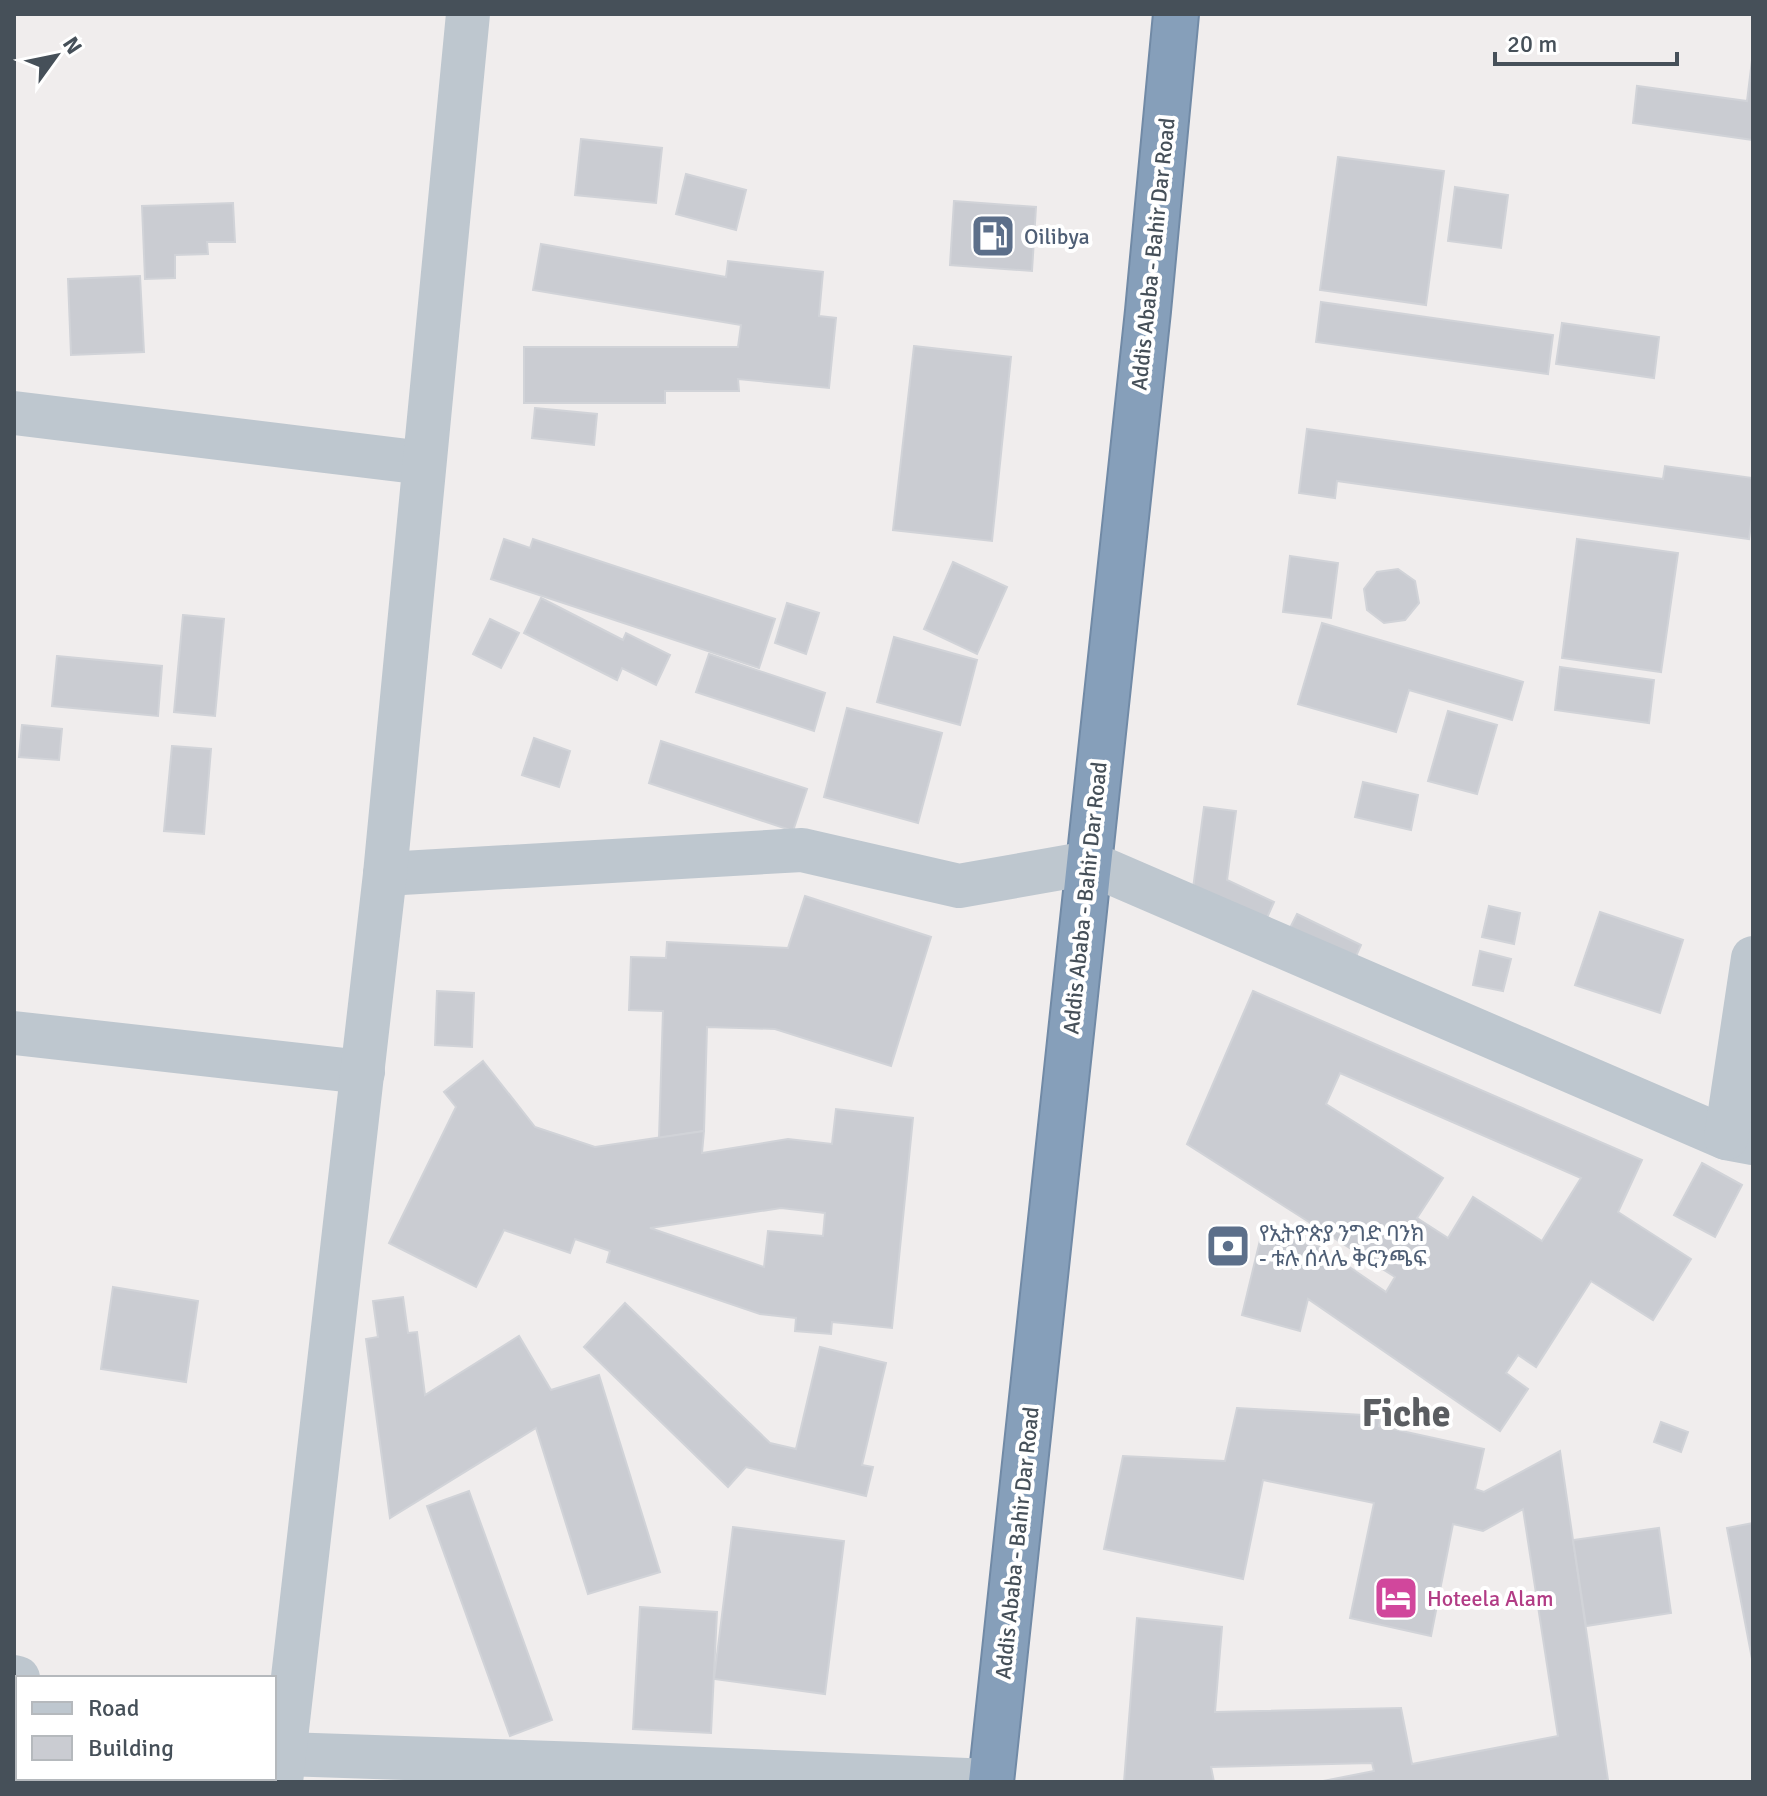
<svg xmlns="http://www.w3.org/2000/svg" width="1767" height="1796" viewBox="0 0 1767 1796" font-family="Signika,'Noto Sans Ethiopic',sans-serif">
	<rect width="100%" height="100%" fill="#f0eded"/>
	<g fill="#caccd2" stroke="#d1d3d8" stroke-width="2" fill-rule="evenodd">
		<path d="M1753 52V140L1633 123 1637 86 1747 101Z"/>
		<path d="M581 139 662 148 656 203 575 195Z"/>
		<path d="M1338 157 1444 171 1426 305 1320 290Z"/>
		<path d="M686 174 746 190 736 230 676 214Z"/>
		<path d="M1455 187 1508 195 1501 248 1448 241Z"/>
		<path d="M954 201 1036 207 1032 271 950 265Z"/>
		<path d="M233 203 235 242H207L208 254 175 255V278L145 279 142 206Z"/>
		<path d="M541 244 726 277 728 261 823 272 819 316 836 318 829 388 738 379 739 391H665V403H524V347H738L741 325 533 290Z"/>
		<path d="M140 276 144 352 71 355 68 279Z"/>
		<path d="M1321 302 1553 335 1548 374 1316 342Z"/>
		<path d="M1562 323 1659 337 1654 378 1556 364Z"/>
		<path d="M914 346 1011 357 992 541 893 530Z"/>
		<path d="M535 408 597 414 594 445 532 438Z"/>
		<path d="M1307 429 1663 479 1665 466 1753 478V510L1749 539 1337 481 1335 498 1299 493Z"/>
		<path d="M504 539 530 548 533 539 775 619 759 668 491 579Z"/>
		<path d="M1577 539 1678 553 1661 672 1562 658Z"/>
		<path d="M1290 556 1338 563 1331 618 1283 612Z"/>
		<path d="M953 562 1007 587 977 654 924 629Z"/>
		<path d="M1398 569 1415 581 1419 603 1405 620 1384 623 1367 610 1364 589 1377 572Z"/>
		<path d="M541 598 623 640 626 633 670 655 656 685 622 668 617 680 524 633Z"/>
		<path d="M787 603 819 613 806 654 775 643Z"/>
		<path d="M183 615 224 619 215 716 174 712Z"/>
		<path d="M490 619 519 633 501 668 473 654Z"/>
		<path d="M1322 623 1523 682 1512 720 1409 690 1396 732 1298 704Z"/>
		<path d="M894 637 977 660 960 725 877 702Z"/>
		<path d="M709 654 825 693 814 731 696 692Z"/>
		<path d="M57 656 162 666 158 716 52 706Z"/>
		<path d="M1560 667 1654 680 1649 723 1555 710Z"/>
		<path d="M847 708 942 733 918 823 824 797Z"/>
		<path d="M1448 711 1497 725 1477 794 1428 781Z"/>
		<path d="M22 725 62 729 59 760 19 757Z"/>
		<path d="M534 738 570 751 559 787 522 775Z"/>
		<path d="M661 741 807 789 793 831 649 783Z"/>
		<path d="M172 746 211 749 204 834 164 831Z"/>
		<path d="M1363 782 1418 795 1411 830 1355 817Z"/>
		<path d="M1204 807 1236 811 1227 880 1274 902 1262 929 1192 896Z"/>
		<path d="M805 896 931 937 891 1066 775 1029 707 1027 704 1131 659 1138 663 1011 629 1010 631 957 666 958 667 942 788 948Z"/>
		<path d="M1489 906 1520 913 1514 944 1482 937Z"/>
		<path d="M1600 912 1683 940 1660 1013 1575 985Z"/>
		<path d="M1297 914 1361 945 1349 972 1283 942Z"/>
		<path d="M1480 951 1511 959 1503 991 1473 985Z"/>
		<path d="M437 991 474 993 472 1047 435 1045Z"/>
		<path d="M1253 991 1642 1160 1618 1212 1691 1259 1653 1320 1591 1281 1536 1367 1518 1355 1506 1373 1528 1389 1500 1431 1308 1299 1300 1331 1242 1315 1262 1232 1320 1247 1386 1292 1395 1277 1187 1144ZM1340 1073 1581 1178 1542 1241 1473 1197 1448 1238 1417 1218 1443 1178 1326 1104Z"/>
		<path d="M483 1061 535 1127 595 1147 704 1131 702 1153 788 1139 832 1144 836 1109 913 1118 892 1328 832 1322 831 1334 795 1331 796 1318 760 1314 607 1262 610 1251 575 1239 570 1253 504 1230 476 1287 389 1243 456 1107 444 1092ZM781 1208 825 1213 823 1236 768 1231 764 1267 650 1228Z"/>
		<path d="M1702 1163 1742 1185 1715 1237 1674 1215Z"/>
		<path d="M113 1287 198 1301 186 1382 101 1369Z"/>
		<path d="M403 1297 408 1333 417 1332 425 1395 519 1336 551 1390 599 1375 660 1572 588 1594 536 1428 390 1518 366 1339 378 1337 373 1301Z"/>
		<path d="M625 1303 770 1443 796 1449 820 1347 886 1363 862 1465 873 1467 866 1496 746 1467 728 1487 584 1347Z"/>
		<path d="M1237 1408 1381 1416 1379 1426 1484 1449 1475 1489 1484 1492 1560 1451 1608 1780 1597 1782H1318L1374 1771 1372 1763 1211 1767 1214 1782H1124L1137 1618 1222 1627 1215 1712 1401 1708 1412 1764 1558 1736 1523 1509 1483 1531 1453 1524 1431 1636 1350 1618 1374 1503 1263 1480 1243 1579 1104 1549 1123 1456 1225 1461Z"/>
		<path d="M1661 1422 1688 1432 1681 1452 1654 1442Z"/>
		<path d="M469 1491 552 1720 510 1736 427 1506Z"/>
		<path d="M1753 1523V1664L1727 1528Z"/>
		<path d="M733 1527 844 1541 825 1694 714 1679Z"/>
		<path d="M1659 1528 1671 1613 1586 1626 1573 1540Z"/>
		<path d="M640 1607 717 1612 711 1733 633 1729Z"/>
	</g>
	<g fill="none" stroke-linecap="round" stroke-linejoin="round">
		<g stroke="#718aa6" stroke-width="48">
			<path id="highway" d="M991 1782 1148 311 1176 14"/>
		</g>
		<g stroke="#bec7cf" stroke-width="44">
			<path d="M14 413 424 463"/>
			<path d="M385 874 802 850 959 886 1089 863 1726 1138 1753 1143"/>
			<path d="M14 1033 363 1072"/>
			<path d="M1726 1138 1753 958"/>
			<path d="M14 1677 18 1678"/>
			<path d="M274 1751 284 1754 584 1764 991 1781"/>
			<path d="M281 1782 385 874 468 14"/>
		</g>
		<use href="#highway" stroke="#869fba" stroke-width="44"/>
	</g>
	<defs>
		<g id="fuel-square" transform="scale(2.3)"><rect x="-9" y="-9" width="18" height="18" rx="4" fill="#5c6f8a" stroke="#fff"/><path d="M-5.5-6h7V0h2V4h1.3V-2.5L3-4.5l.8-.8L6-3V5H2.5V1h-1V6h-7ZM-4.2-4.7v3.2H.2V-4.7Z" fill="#fff"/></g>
		<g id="bank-square" transform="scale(2.3)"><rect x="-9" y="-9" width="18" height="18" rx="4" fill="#5c6f8a" stroke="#fff"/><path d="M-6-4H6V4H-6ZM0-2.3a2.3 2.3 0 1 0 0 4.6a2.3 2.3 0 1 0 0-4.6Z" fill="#fff"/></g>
		<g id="hotel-square" transform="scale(2.3)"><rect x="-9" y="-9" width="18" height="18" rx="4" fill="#d1479c" stroke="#fff"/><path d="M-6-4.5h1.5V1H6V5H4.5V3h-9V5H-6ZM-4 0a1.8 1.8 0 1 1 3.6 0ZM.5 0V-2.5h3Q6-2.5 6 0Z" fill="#fff"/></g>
	</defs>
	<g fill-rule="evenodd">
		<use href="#fuel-square" x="993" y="236"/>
		<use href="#bank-square" x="1228" y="1246"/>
		<use href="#hotel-square" x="1396" y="1598"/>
	</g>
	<g text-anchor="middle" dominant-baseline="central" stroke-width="8" stroke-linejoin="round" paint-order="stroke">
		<g font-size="22" fill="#4e5e75" stroke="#fff" text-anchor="start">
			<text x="1024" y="236">Oilibya</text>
			<text x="1259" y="1233">የኢትዮጵያ ንግድ ባንክ<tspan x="1259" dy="25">- ቱሉ ሰላሌ ቅርንጫፍ</tspan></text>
		</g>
		<g font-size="22" fill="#465059" stroke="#fff">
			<text transform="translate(1153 254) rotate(-84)">Addis Ababa - Bahir Dar Road</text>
			<text transform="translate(1085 898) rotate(-84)">Addis Ababa - Bahir Dar Road</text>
			<text transform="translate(1017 1543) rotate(-84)">Addis Ababa - Bahir Dar Road</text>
		</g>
		<g font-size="22" fill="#b23c85" stroke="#fff" text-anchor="start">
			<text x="1427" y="1598">Hoteela Alam</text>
		</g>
		<g font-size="38" font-weight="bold" fill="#5a5d61" stroke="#fff">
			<text x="1406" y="1413">Fiche</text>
		</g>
	</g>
	<rect width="1767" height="1796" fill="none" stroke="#465059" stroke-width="32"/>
	<rect x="16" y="1676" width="260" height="104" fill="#ffffff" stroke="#b5b9bd" stroke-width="2"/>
	<rect x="32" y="1702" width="40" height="12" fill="#bec7cf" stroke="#b5b9bd" stroke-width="2"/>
	<text x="88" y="1716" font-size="24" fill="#465059">Road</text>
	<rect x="32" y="1736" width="40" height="24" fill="#caccd2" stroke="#b5b9bd" stroke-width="2"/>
	<text x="88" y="1756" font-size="24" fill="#465059">Building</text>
	<g transform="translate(56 56) rotate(57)" stroke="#ffffff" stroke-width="6" paint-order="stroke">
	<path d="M0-6L14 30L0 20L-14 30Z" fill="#465059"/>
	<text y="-12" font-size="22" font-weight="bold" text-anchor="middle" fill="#465059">N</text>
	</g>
	<path d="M1495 52v12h182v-12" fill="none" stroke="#465059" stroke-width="4"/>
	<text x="1507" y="52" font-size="24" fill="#465059" stroke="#ffffff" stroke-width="6" paint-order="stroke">20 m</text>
</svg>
